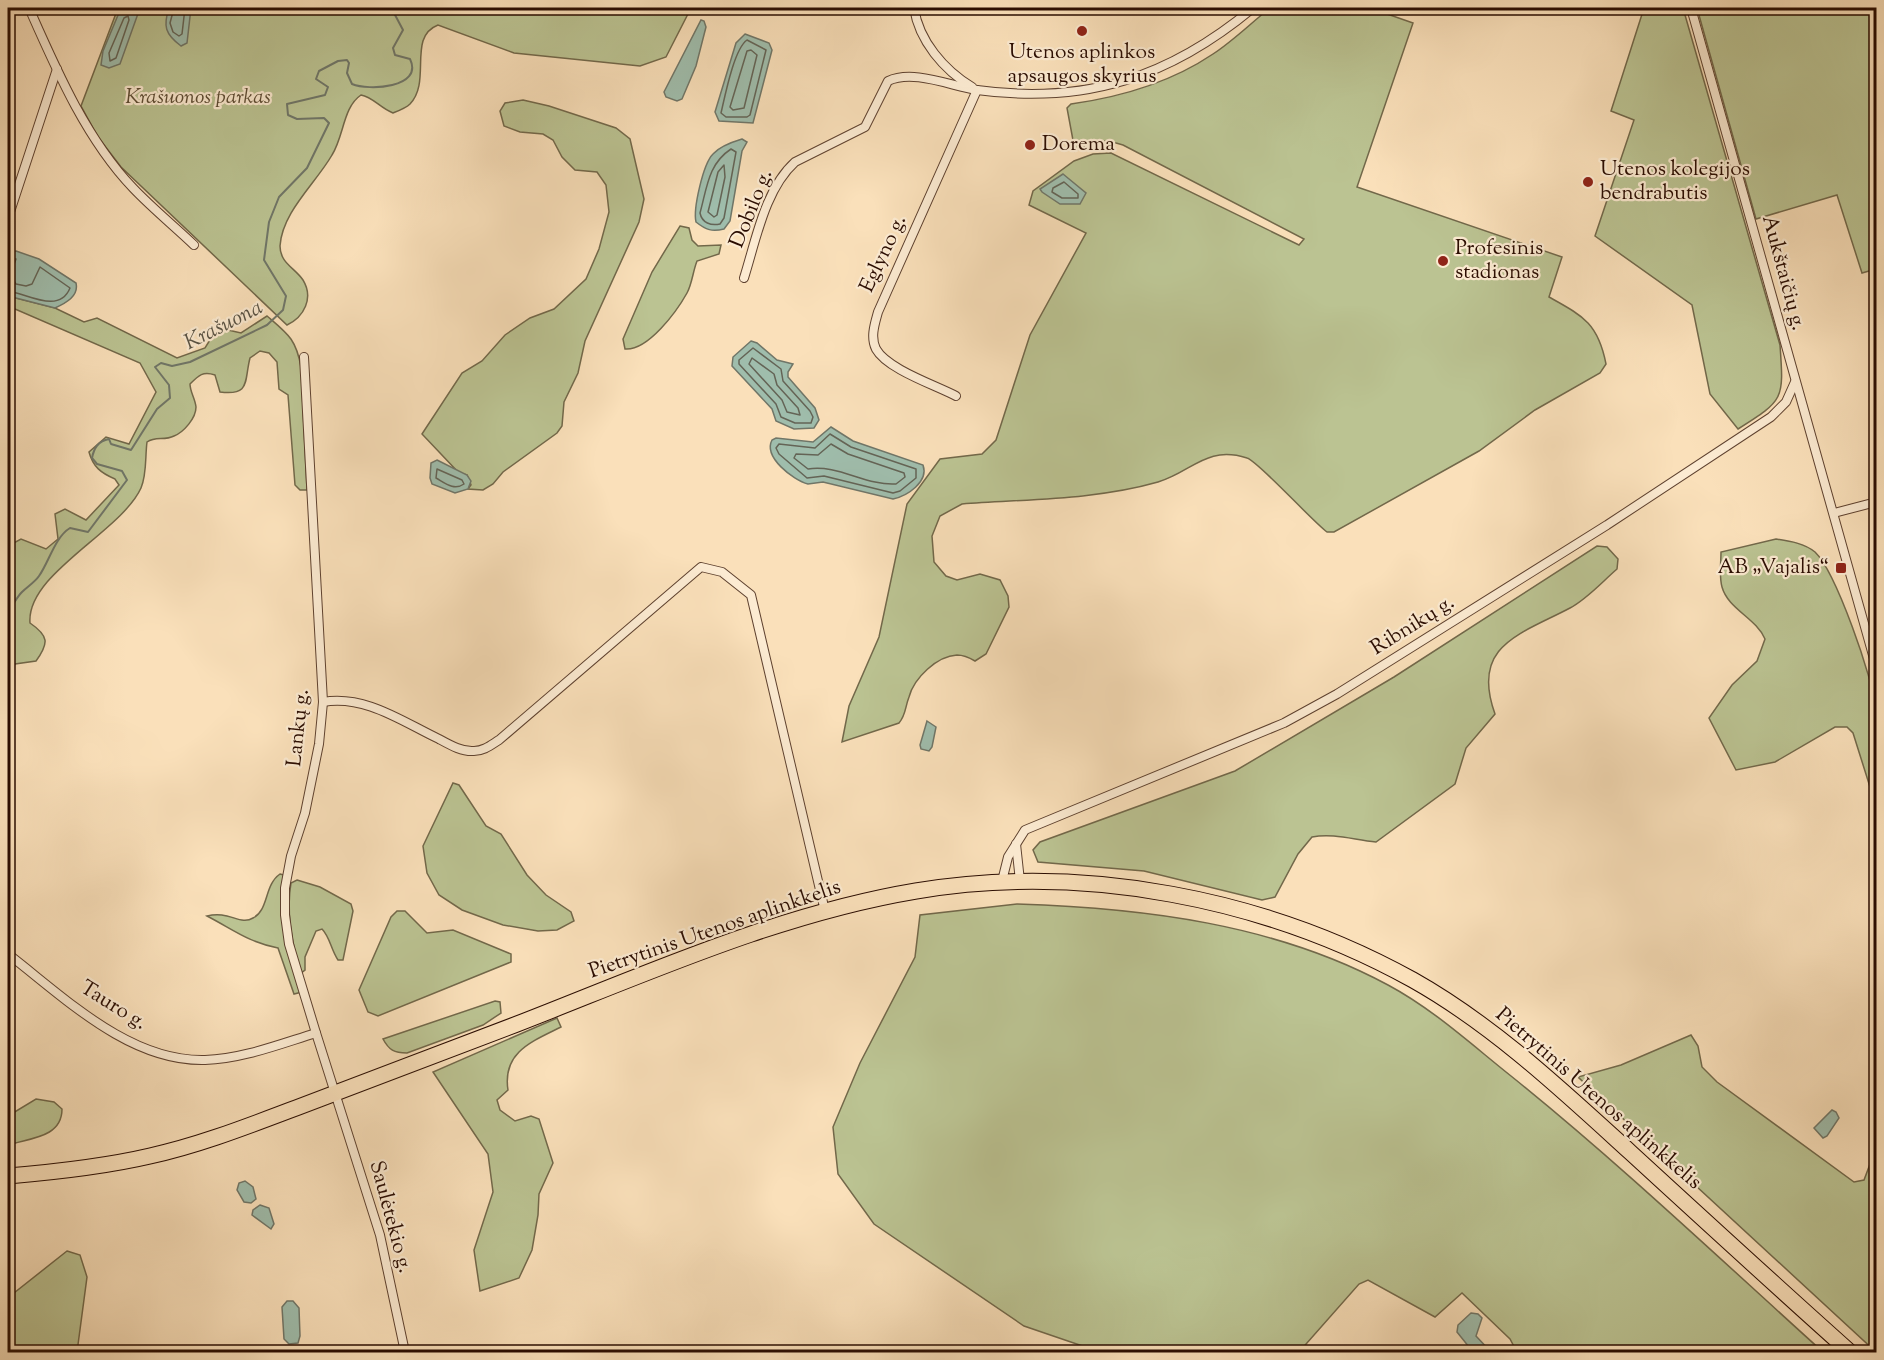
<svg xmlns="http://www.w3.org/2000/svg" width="1884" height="1360" viewBox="0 0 1884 1360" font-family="'Sorts Mill Goudy',serif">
	<rect width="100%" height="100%" fill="#fae0ba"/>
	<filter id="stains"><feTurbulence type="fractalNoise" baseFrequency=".00333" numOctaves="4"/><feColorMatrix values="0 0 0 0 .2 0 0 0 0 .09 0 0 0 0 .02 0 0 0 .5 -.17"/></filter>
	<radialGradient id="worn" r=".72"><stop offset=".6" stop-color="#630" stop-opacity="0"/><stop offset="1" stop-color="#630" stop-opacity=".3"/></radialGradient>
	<g fill="#bbc392" stroke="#72684a" stroke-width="1.5">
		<path d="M118 8H691L666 57 640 66 514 53 438 25C407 37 432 81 410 104 406 108 398 111 393 113 380 108 373 97 361 95 343 107 344 136 332 155 316 183 282 212 280 246 280 263 295 268 303 280 314 298 304 317 287 325L121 167 98 137 81 106Z"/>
		<path d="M1270 8H1370L1413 23 1357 187 1562 257 1549 297C1583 316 1598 323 1606 364L1600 373 1535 410 1479 451 1334 532H1327C1311 520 1258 461 1247 458 1206 445 1192 472 1158 482 1095 500 1027 499 962 504L940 516 932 536 934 562 946 576 957 580 980 574 1000 580 1008 596 1009 607 986 654 975 661C970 658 963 655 957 655 937 656 914 678 909 697 905 707 906 715 899 723L842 742 849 706 879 637 907 504 940 459 982 454 996 440 1030 335 1086 233 1029 205 1033 191 1074 161 1093 154 1111 153 1299 245 1304 239 1123 145C1101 138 1095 140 1075 151L1067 108 1071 104C1121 97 1170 83 1213 54 1233 41 1251 23 1270 8Z"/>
		<path d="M1644 8H1683L1780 345C1784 400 1784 400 1738 429L1710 394 1692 305 1595 236 1634 120 1611 111Z"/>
		<path d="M1697 8H1876V269L1862 273 1837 195 1756 219Z"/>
		<path d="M523 100 549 106 616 128 630 139 644 199 639 222 585 341 578 373 564 402 562 426 557 433 503 472 493 484 483 490 468 489 471 485 467 475 459 473 422 434 462 373 482 361 505 335 530 318 554 309 586 279 599 249 609 212 606 185 597 172 575 170 562 157 553 140 543 134 520 132 504 126 500 111 505 103Z"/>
		<path d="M680 226 689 228 692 240 698 246 721 245 719 254 697 261C693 271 692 284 687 293 677 311 648 351 625 349L623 339 652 272Z"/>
		<path d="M8 296 55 308 84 322 97 318 177 358 205 348 215 332 228 330 241 333 267 316C288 334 296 339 301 367L307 490H300L295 485 288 395 279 389 277 362 269 353 260 351 250 358C244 381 251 396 220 392L215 375C203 371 199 375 190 384 190 392 195 398 196 407 196 418 184 432 174 436 164 441 156 436 147 442 145 457 147 474 141 488 121 532 26 574 30 623 49 636 49 643 36 661L15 664 8 676V546L21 539 46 549 58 539 55 514 65 509 86 520 119 485 115 479C101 473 93 467 89 452L106 437 129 444 156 392 140 363 8 306Z"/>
		<path d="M1776 539C1789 541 1804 543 1815 552 1836 572 1873 679 1876 709 1880 741 1877 775 1876 806L1853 733 1847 727H1835L1775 762 1736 770 1709 718 1732 685 1757 661 1765 639C1756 618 1728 609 1722 587 1719 577 1721 563 1721 552Z"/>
		<path d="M1597 546 1607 547 1618 559 1617 569C1602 582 1587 599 1570 608 1521 634 1470 645 1495 714L1466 748 1455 784 1376 842C1354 840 1334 833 1312 837L1298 854 1275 897 1262 900 1144 871 1038 862 1033 850 1040 842 1235 771 1394 677Z"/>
		<path d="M453 783 459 785 486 826 501 834 527 875 546 895 571 912 574 921 557 930 538 931 503 925 462 910 439 895 427 873 423 846Z"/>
		<path d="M280 874 284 875C276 922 287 948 302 992L294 994 278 948C248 942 234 930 207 916 229 910 240 926 253 918 269 910 264 885 280 874Z"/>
		<path d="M297 880 320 887 351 904 353 911 343 960H338C331 950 330 937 322 929L316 931 305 957V970L301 973C292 945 286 913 291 883Z"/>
		<path d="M1017 904C1144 908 1275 924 1388 985 1433 1009 1472 1045 1511 1076 1619 1163 1720 1259 1823 1352H1517L1510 1339 1462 1293 1435 1317 1368 1280 1359 1284 1299 1352H1100L1024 1326 874 1224 838 1174 833 1127 860 1063 915 957 920 915Z"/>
		<path d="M397 911H405L427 933 453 930 511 954V962L378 1016 368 1012 359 990 391 917Z"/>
		<path d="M495 1001 500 1002 501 1013 483 1025 407 1053C394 1053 389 1050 383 1039Z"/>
		<path d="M557 1018 561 1027C533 1041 502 1052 508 1090L497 1100 500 1110 515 1121 531 1116 539 1119 553 1163 539 1194 538 1215 532 1250 519 1278 480 1291 474 1250 493 1192 488 1154 433 1072Z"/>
		<path d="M1691 1035 1698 1046 1702 1067 1717 1082 1854 1182 1864 1180 1876 1148V1352L1578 1077 1621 1065Z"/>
		<path d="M36 1099 54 1102 62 1109C62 1138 29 1138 8 1145V1116Z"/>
		<path d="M67 1251 80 1255 87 1277 77 1352H8V1302L14 1293Z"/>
	</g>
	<g fill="#9fbdac" stroke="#707668" stroke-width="1.5">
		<path d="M121 8H140L120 64 109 68 101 65 103 51Z"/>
		<path d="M169 8H191L187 43 181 46C165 34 163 26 169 8Z"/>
		<path d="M701 20 704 21 706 27 696 66 682 99 677 101 666 97 664 92Z"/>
		<path d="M745 34 769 43 772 50 753 123 719 121 715 112 736 43Z"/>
		<path d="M742 139 747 142 742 151 730 221 724 229C712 232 706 230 696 222 693 209 703 164 713 154 720 146 732 142 742 139Z"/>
		<path d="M1063 174 1086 193 1080 204H1060L1042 192 1040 189Z"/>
		<path d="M16 251 39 259 76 283C79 296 66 303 55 308L8 296V252Z"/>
		<path d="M751 341 757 343 777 360 793 364 788 372V377L815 408 819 420 814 428 794 429 776 421 772 409 732 366 733 357Z"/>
		<path d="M831 427 853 441 923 465C929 482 907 496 893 499L823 482 808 484C793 480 763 457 772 440L776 438 813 442Z"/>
		<path d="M437 460 467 475 471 481 468 489 455 493 432 484 430 478 431 463Z"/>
		<path d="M927 721 936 727 932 747 929 751 921 749 920 745Z"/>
		<path d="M1832 1110 1836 1112 1839 1118 1827 1136 1823 1138 1814 1128Z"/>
		<path d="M245 1181 253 1187 256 1199 251 1203 244 1202 237 1190 239 1183Z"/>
		<path d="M260 1205 269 1208 274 1224 271 1229 252 1215 253 1210Z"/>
		<path d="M287 1301H293L299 1308 300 1336 298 1343 289 1344 284 1339 282 1307Z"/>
		<path d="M1471 1313 1478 1314 1482 1318 1476 1336 1491 1352H1473L1457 1332 1458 1325Z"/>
	</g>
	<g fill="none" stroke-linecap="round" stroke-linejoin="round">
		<g stroke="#646456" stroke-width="1.5">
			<path d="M174 8 170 23 173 32 179 36 182 34 185 8"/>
			<path d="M128 16 129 20 116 58 110 61 109 53 124 18Z"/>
			<path d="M747 40 766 50 750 115 747 117H726L721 113C725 96 734 49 747 40Z"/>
			<path d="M751 50 757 55 744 108 733 110 730 107 747 51Z"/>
			<path d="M731 149 736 152 724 218 720 224C711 226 702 223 700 213 707 188 708 164 731 149Z"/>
			<path d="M724 165 725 177 717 215 714 217 708 212 718 172Z"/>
			<path d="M1064 182 1078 194V198H1062L1052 192 1053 188Z"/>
			<path d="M8 258 16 259 10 275 16 284 26 286 32 284 40 267 70 288C59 315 26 293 8 291"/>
			<path d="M753 348 781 369 783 381 810 411 813 417 811 423H795L781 417 776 404 739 364V360Z"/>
			<path d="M752 358 774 374 777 385 798 408 800 415 787 412 782 400 749 364Z"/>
			<path d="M830 434 851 447 916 469V478L900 491 893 493 824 476 807 478 779 454 776 448 779 444 815 448Z"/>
			<path d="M831 444 848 454 904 473 905 477 896 484C866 486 838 464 808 469L794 458 796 454 818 455Z"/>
			<path d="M437 469 462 480 464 484C454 491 445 483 436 478Z"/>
		</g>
		<path stroke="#707668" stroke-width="2" d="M8 611C13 606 16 598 22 592 27 587 35 582 39 576 49 562 55 537 70 528L88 532 127 480 122 471 97 464 92 458C94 448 98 441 109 439L111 444 131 450 157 409 170 398 169 385 155 367 161 363 172 366 190 362 267 325 283 310 286 296 264 260 269 222 279 197 307 168 329 123 324 118 297 119 288 115 287 104 325 95 328 87 316 79 319 71 338 61 347 60 349 63 347 73 352 84C368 91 424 88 410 59L395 55 393 48 403 30 394 13 374 11 372 8"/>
		<g stroke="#5e412f" stroke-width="10">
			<g id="street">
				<path d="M29 8C56 69 86 139 133 188 152 208 174 226 194 245"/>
				<path d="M914 8C919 41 944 70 972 87"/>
				<path d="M1691 8 1876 666"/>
				<path d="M8 218 57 69"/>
				<path d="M744 278C756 240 765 189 795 162L865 127 888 81C913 69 951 86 977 90 1086 105 1170 77 1253 8"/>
				<path d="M304 357 323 702 319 744 305 813 291 856 285 888V915L289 944 316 1033 380 1235 405 1352"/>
				<path d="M956 396C935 385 887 369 876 349 870 337 875 323 878 312L977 90"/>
				<path d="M1834 513 1876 502"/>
				<path d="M323 702C366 695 401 721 439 739 450 745 462 752 474 751 484 751 491 745 499 740L701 567 722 572 751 595 825 911"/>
				<path d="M1016 844 1020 881"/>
				<path d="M1002 881 1008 857 1025 830 1284 723 1337 694 1607 525 1771 417 1786 402 1795 382"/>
				<path d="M8 954C64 997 129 1062 205 1060 242 1059 280 1044 316 1033"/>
			</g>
		</g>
		<g stroke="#2a0c01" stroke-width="17">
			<path id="highway" d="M8 1176C55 1172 103 1167 150 1156 200 1145 248 1126 296 1108 370 1080 443 1052 517 1024 646 974 778 914 916 891 1083 863 1265 898 1413 980 1493 1025 1562 1090 1630 1152 1703 1219 1776 1286 1850 1352"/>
		</g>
		<use href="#street" stroke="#fcebd2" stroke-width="8"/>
		<use href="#highway" stroke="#fae0ba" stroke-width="15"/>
	</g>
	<g fill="#8f2418" stroke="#fcebd2" stroke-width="2">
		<circle cx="1082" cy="31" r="6"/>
		<circle cx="1030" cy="145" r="6"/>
		<circle cx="1588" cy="182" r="6"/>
		<circle cx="1443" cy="261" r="6"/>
		<rect x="1835" y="562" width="12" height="12" rx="3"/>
	</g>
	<g text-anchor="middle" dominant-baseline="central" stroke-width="4.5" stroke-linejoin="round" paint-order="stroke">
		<g font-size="21" fill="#2a0c01" stroke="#fcebd2" text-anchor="start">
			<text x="1082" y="53" text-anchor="middle">Utenos aplinkos<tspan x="1082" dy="24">apsaugos skyrius</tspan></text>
			<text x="1042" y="145">Dorema</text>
			<text x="1600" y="170">Utenos kolegijos<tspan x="1600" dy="24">bendrabutis</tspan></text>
			<text x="1455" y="249">Profesinis<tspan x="1455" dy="24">stadionas</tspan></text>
			<text x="1829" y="568" text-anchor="end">AB „Vajalis“</text>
		</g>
		<g font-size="21" font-style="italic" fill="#5d4c34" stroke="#fcebd2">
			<text x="198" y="98">Krašuonos parkas</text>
		</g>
		<g font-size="21" fill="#2a0c01" stroke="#fcebd2">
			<text transform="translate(752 209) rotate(-68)">Dobilo g.</text>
			<text transform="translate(884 254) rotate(-65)">Eglyno g.</text>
			<text transform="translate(1783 273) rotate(75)">Aukštaičių g.</text>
			<text transform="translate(1413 626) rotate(-32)">Ribnikų g.</text>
			<text transform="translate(299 728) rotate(-84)">Lankų g.</text>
			<text transform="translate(715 930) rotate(-19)">Pietrytinis Utenos aplinkkelis</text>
			<text transform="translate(113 1006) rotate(32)">Tauro g.</text>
			<text transform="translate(1598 1099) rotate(41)">Pietrytinis Utenos aplinkkelis</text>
			<text transform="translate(390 1217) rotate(75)">Saulėtekio g.</text>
		</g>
		<g font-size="22" font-style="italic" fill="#595345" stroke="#fcebd2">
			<text transform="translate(224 326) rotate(-27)">Krašuona</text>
		</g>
	</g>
	<rect width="1884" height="1360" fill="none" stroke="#fae0ba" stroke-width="30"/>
	<rect x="9" y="9" width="1866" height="1342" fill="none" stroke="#2a0c01" stroke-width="3"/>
	<rect x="15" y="15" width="1854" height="1330" fill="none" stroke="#2a0c01" stroke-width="1.5"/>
	<rect width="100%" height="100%" filter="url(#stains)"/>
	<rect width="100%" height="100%" fill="url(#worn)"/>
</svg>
